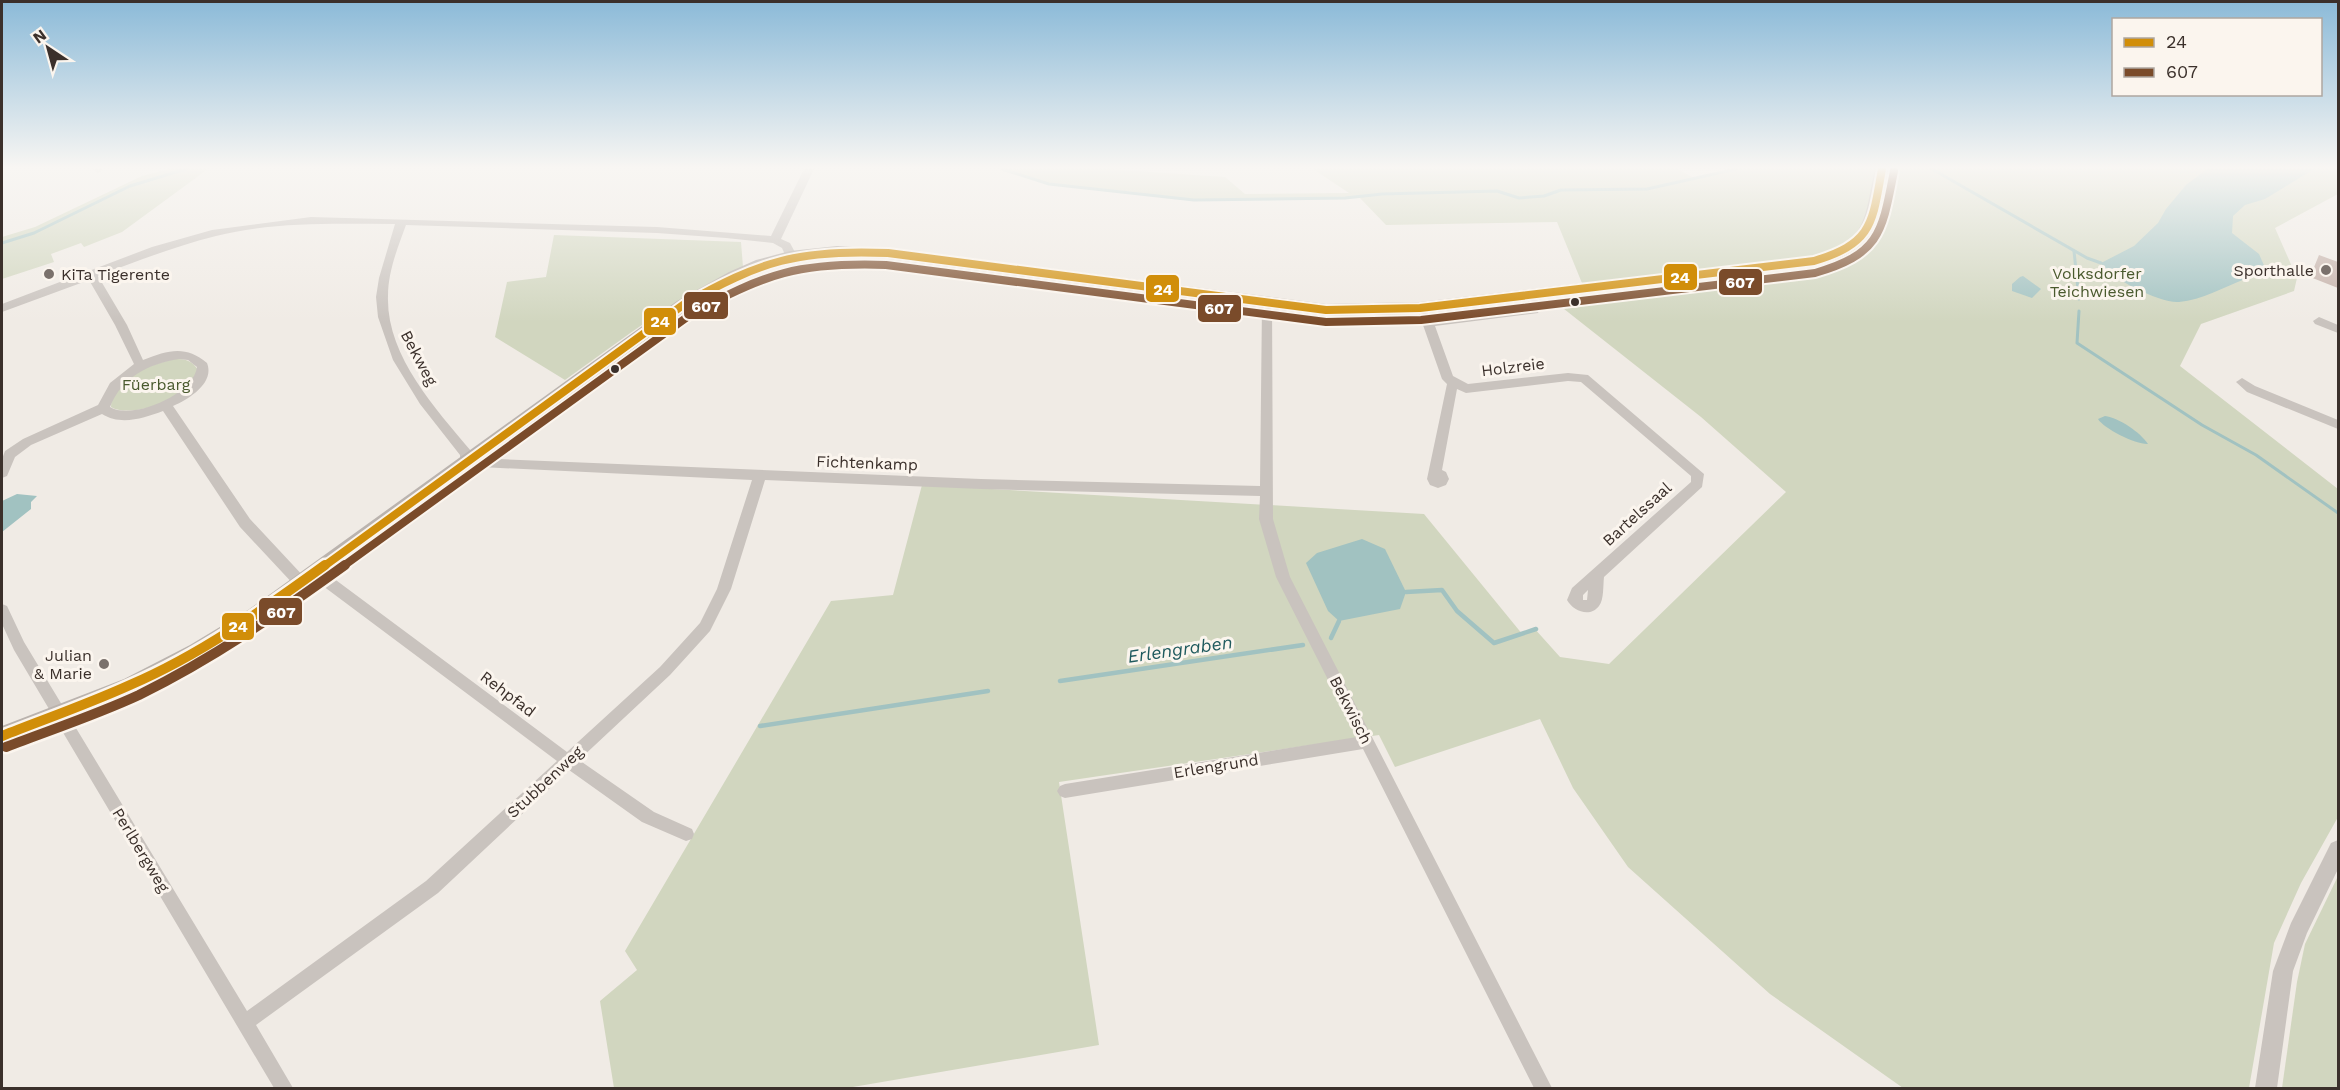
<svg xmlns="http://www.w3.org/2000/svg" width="2340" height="1090" viewBox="0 0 2340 1090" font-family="'Work Sans',sans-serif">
	<rect width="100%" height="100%" fill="#f0ebe5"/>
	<g fill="#d1d6bf">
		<path d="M169 169H208L122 232 84 247 81 243 51 254 54 262 2 279V237L35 227 142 176Z"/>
		<path d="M1002 169H1107L1225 177 1245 194 1349 193 1313 169H1678L1694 178 1736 169H1882L1872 221 1848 252 1584 288 1557 222 1386 225 1360 198 1183 200 1135 192 1049 184Z"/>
		<path d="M1891 169H2338V194L2275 228 2297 278 2294 291 2201 324 2180 366 2338 489V817L2301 883 2274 943 2249 1088H1903L1770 994 1628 867 1573 788 1540 719 1395 767 1379 735 1059 782 1099 1045 847 1088H614L600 1001 637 970 625 951 831 601 893 595 922 485 1424 514 1523 635 1534 628 1560 657 1609 664 1786 492 1701 417 1559 305 1589 301 1587 296 1822 269 1867 248 1886 209Z"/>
		<path d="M554 235 741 242 743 267C678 295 623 339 565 380L495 337 507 282 546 277Z"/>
		<path d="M174 359C185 359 192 360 198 370 198 373 198 377 196 379 185 399 131 419 111 407 111 376 149 366 174 359Z"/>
		<path d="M2338 876V1088H2282L2297 982 2305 944Z"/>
	</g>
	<g fill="#a1c2c1">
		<path d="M2207 169H2314L2265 199 2245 205 2233 216 2232 233 2259 254 2266 270C2260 275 2252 276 2245 279 2224 287 2202 300 2179 302 2162 304 2109 278 2101 263L2134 246 2158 223 2166 209 2186 185Z"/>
		<path d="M2023 276 2041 289 2032 298 2012 291V284L2020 277Z"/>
		<path d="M2105 416C2119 418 2140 432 2148 444 2137 445 2104 429 2098 419Z"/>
		<path d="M17 494 37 496 31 502V509L2 532V501Z"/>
		<path d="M1362 539 1385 549 1406 592 1400 609 1339 621 1328 611 1306 563 1317 553Z"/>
	</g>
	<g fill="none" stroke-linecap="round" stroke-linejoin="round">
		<g stroke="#a1c2c1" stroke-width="3">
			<path d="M1002 169 1049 184 1194 200 1345 198 1382 194 1497 191 1519 198 1544 196 1561 190 1647 189 1736 169"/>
			<path d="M1932 169 2087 258 2101 263"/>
			<path d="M2 243 34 233 130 186 186 169"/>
			<path d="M2074 251 2079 299"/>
			<path d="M2079 311 2077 343 2202 425 2256 455 2338 513"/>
		</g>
		<g stroke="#a1c2c1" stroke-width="4.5">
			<path d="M1406 592 1442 590 1457 611 1494 643 1536 629"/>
			<path d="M1331 638 1339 621"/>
			<path d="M1060 681 1303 645"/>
			<path d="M760 726 988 691"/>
		</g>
	</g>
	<path fill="#c3afa7" d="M2319 255 2338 262V288L2310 277Z"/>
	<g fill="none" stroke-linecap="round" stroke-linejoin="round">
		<g fill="#c9c3be" fill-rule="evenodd">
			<path d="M93 169H103V170L98 173Z"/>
			<path d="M804 169H814L781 239 790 243 797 256 791 260 787 259 782 248 773 243 726 238 657 233 406 225C398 247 388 271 388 296 386 355 435 408 471 451L472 458 981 479 1260 486 1262 304 1264 301H1272L1273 519 1290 577 1552 1088H1534L1363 749 1065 798 1060 796 1057 791 1060 786 1065 784 1357 737 1276 577 1259 519 1260 496 981 489 765 480 731 589 710 631 670 675 579 760 654 812 692 829 694 834 692 839 686 841 642 822 569 770 438 893 256 1025 293 1088H274L14 650 2 624V604L7 606 24 642 247 1011 426 881 557 761 311 577 309 573 311 569H321L567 752 660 667 700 623 717 589 752 480 460 466V455L420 404 393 360 378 317 376 297 379 278 395 224C336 224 275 221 216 236 176 246 137 261 98 276L127 325 143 360C168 350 186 345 207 363 215 383 189 399 173 406L250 519 306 579 308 583 306 587H296L240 527 163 411C144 418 121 426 102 414L31 445 15 457 7 476 2 478V459L5 451 23 439 98 405 110 383 134 364 115 325 89 280 2 312V304L152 247 212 230 311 217 657 227 771 236ZM179 359 188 360 197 367C194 394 132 421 110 407 122 377 148 364 179 359Z"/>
			<path d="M1533 290 1537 291 1542 303 1538 313 1435 326 1453 376 1468 384 1568 373 1588 375 1704 474 1702 487 1604 577C1603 585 1604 600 1599 606 1590 618 1573 611 1567 600L1572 588 1691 482V476L1581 382 1568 381 1466 393 1457 389 1442 470 1446 472 1449 479 1446 485 1438 488 1430 485 1427 479 1447 384 1442 379 1417 308 1423 304 1427 305 1433 319 1529 307 1527 294ZM1588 590 1587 600H1583V595Z"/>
			<path d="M2319 317 2338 325V333L2315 324 2313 321Z"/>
			<path d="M2242 378 2255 386 2338 420V429L2247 392 2236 382Z"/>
		</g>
		<path fill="#c9c3be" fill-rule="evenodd" d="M2338 840V869L2307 933 2293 971 2277 1088H2255L2273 971 2291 923 2331 843Z"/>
		<path fill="#bab3ae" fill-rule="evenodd" d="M1875 169H1889C1877 231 1882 249 1814 266L1420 314 1326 316 888 259C798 253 765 264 689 309L262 622 204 657 138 691 2 745V726L124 679 190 645 248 610 677 301 729 272 756 260 790 251 837 246 913 251 1326 304 1420 302 1814 256C1869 242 1864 217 1875 169Z"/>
		<g stroke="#fbf5ee" stroke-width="12">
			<path id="bus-1-far1" d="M323 567 683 305C760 261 799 249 888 253L1326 310 1420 308 1814 261C1873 243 1872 224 1882 169"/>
		</g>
		<g stroke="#fbf5ee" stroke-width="15">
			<path id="bus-1" d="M2 736C45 719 88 704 130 685 200 655 263 610 325 565"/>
		</g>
		<g stroke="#fbf5ee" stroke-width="12">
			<path id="bus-2-far1" d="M342 567 690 315C764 273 801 262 886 265L1326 322 1421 320 1815 273C1880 254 1882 233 1894 171"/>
		</g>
		<g stroke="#fbf5ee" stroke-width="15">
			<path id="bus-2" d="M6 747C50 730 96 715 139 695 214 658 277 614 345 565"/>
		</g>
		<use href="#bus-1-far1" stroke="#d18e09" stroke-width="8"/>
		<use href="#bus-1" stroke="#d18e09" stroke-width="10"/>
		<use href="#bus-2-far1" stroke="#7a4b2a" stroke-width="8"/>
		<use href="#bus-2" stroke="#7a4b2a" stroke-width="10"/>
	</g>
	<linearGradient id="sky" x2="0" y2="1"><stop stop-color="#8bbad8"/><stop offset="0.52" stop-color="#f8f6f3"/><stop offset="1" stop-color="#f8f6f3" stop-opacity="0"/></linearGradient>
	<rect width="2340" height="322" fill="url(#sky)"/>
	<g fill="#7a716c" stroke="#fbf5ee" stroke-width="2">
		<circle cx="2326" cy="270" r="6"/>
		<circle cx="49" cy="274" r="6"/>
		<circle cx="104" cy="664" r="6"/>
	</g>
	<g fill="#3b302b" stroke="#fbf5ee" stroke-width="2">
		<circle cx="1575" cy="302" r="5"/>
		<circle cx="615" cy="369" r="5"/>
	</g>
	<g text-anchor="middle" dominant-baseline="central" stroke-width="6" stroke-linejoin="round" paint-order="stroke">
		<g font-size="16" fill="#3b302b" stroke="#fbf5ee" text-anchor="end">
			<text x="2314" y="270">Sporthalle</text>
			<text x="61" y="274" text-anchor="start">KiTa Tigerente</text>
			<text x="92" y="655">Julian<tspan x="92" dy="18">&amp; Marie</tspan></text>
		</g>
		<g font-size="16" fill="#4a5a2e" stroke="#fbf5ee">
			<text x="2097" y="273">Volksdorfer<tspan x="2097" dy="18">Teichwiesen</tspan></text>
			<text x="156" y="384">Füerbarg</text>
		</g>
		<g font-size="16" fill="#3b302b" stroke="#fbf5ee">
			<text transform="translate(419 358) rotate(62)">Bekweg</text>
			<text transform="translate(1513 367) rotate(-7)">Holzreie</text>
			<text transform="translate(867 463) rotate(2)">Fichtenkamp</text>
			<text transform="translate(1637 514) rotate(-42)">Bartelssaal</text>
			<text transform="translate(508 694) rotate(37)">Rehpfad</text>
			<text transform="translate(1351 710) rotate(63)">Bekwisch</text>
			<text transform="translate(1216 766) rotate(-9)">Erlengrund</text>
			<text transform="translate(545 782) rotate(-43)">Stubbenweg</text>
			<text transform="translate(141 850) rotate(59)">Perlbergweg</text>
		</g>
		<g font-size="18" font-style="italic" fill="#1f5a5e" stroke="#fbf5ee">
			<text transform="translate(1180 649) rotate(-8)">Erlengraben</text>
		</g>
	</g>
	<g stroke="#fbf5ee" stroke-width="2">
		<rect x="1663" y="263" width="35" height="28" rx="6" fill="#d18e09"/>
		<rect x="1718" y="268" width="45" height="28" rx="6" fill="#7a4b2a"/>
		<rect x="1145" y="274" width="35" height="29" rx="6" fill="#d18e09"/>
		<rect x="683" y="291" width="46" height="29" rx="6" fill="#7a4b2a"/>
		<rect x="1197" y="294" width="45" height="29" rx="6" fill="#7a4b2a"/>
		<rect x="643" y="307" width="34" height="29" rx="6" fill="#d18e09"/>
		<rect x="258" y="597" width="45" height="29" rx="6" fill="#7a4b2a"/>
		<rect x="221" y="612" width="34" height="29" rx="6" fill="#d18e09"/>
	</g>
	<g font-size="16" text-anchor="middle" font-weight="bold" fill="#fff">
		<text x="1680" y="283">24</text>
		<text x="1740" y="288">607</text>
		<text x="1163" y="295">24</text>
		<text x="706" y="312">607</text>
		<text x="1219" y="314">607</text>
		<text x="660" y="327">24</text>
		<text x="281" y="618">607</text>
		<text x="238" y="632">24</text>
	</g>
	<rect width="2340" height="1090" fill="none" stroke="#3b302b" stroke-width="6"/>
	<rect x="2112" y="18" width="210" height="78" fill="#fbf5ee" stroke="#aea6a0" stroke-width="1.5"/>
	<rect x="2124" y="38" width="30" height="9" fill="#d18e09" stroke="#aea6a0" stroke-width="1.5"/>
	<text x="2166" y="48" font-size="18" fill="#3b302b">24</text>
	<rect x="2124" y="68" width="30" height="9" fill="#7a4b2a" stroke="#aea6a0" stroke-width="1.5"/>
	<text x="2166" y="78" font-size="18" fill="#3b302b">607</text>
	<g transform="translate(48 48) rotate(324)" stroke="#fbf5ee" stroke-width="4.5" paint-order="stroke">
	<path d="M0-4.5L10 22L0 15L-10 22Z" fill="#3b302b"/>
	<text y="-9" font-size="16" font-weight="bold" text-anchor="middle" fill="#3b302b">N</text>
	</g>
</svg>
